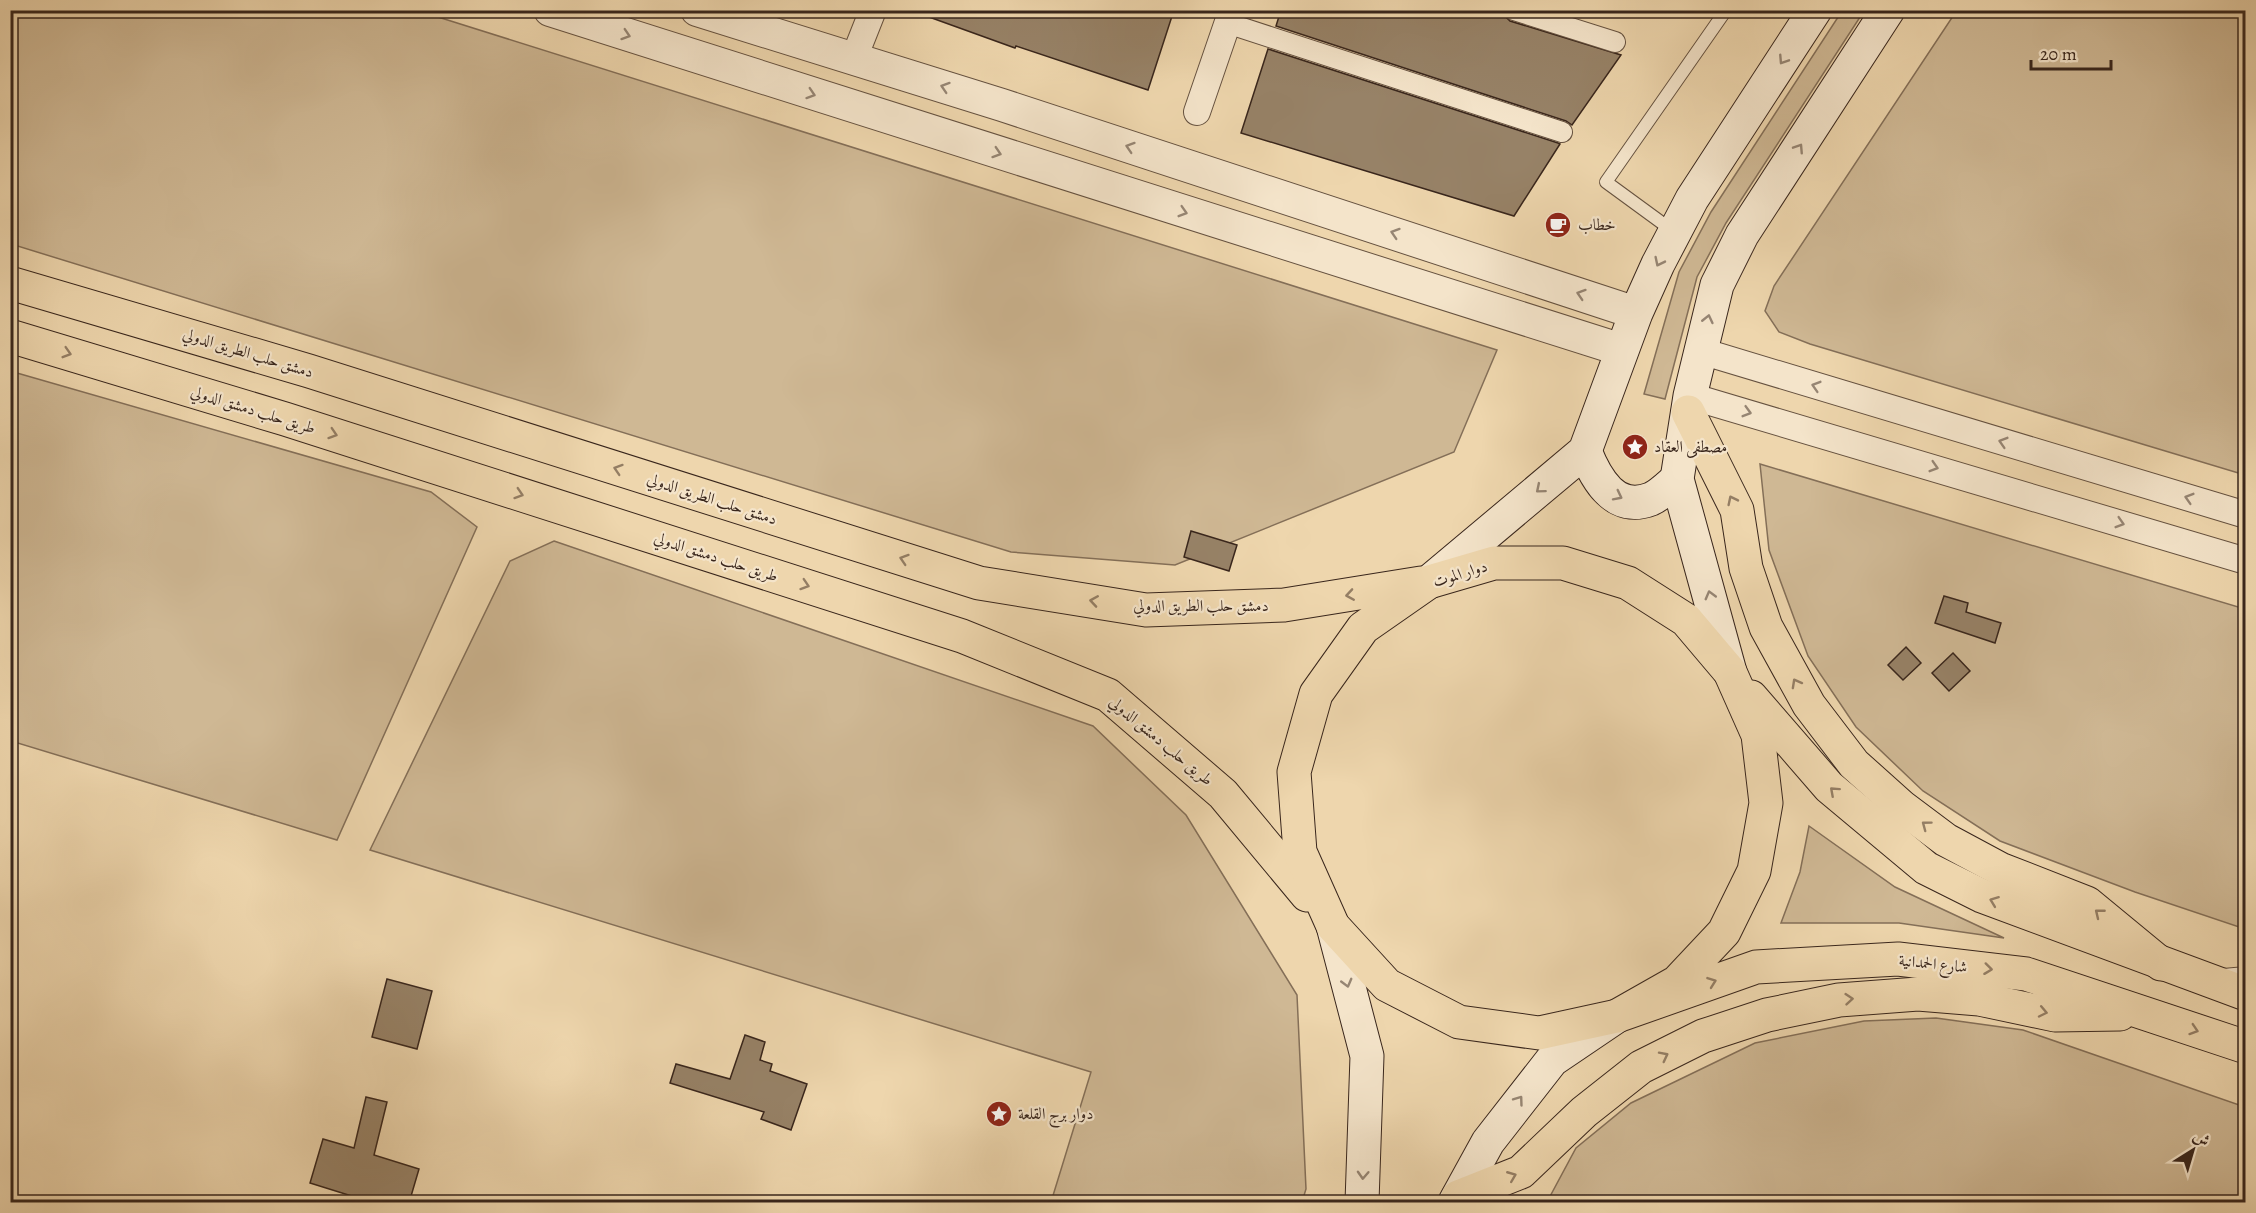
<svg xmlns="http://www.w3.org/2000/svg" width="2256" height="1213" viewBox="0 0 2256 1213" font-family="Alegreya,Amiri,serif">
	<rect width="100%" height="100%" fill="#eed6ad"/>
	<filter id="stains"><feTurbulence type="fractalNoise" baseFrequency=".00333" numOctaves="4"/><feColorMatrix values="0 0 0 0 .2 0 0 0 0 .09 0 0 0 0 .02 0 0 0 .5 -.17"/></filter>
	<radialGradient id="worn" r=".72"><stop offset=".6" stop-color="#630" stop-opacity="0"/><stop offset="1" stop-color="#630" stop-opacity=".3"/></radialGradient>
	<g fill="#cfb894" stroke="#846f58" stroke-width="1.5">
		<path d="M1957 10 2245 11V475L1810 344 1779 332 1765 311 1774 286Z"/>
		<path d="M10 11H419L1497 350 1454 452 1175 565 1011 552 11 244Z"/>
		<path d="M1842 11H1864L1726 223 1697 277 1665 399 1644 394 1679 272 1711 212Z"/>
		<path d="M17 373 431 492 477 527 337 840 11 741 10 394Z"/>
		<path d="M1760 464 2245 609V929L2135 892 2000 841 1923 791 1856 727 1808 656 1769 550Z"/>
		<path d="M554 541 1093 726 1186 815 1297 995 1306 1189 1302 1202H1051L1091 1072 370 850 510 561Z"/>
		<path d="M1809 826 1895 887 2004 938 1899 923H1781L1800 872Z"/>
		<path d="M1936 1018 2023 1030 2245 1107V1202H1547L1576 1148 1631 1103 1755 1043 1864 1021Z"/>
	</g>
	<g fill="#978267" stroke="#39261c" stroke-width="1.5">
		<path d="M919 10H1174L1148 90 1016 46 1015 48 918 13Z"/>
		<path d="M1281 10H1489L1504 15 1510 21 1621 55 1572 125 1566 121 1276 26Z"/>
		<path d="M1268 49 1558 143 1560 144 1514 216 1241 133Z"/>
		<path d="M1191 531 1237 545 1229 571 1184 557Z"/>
		<path d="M1944 596 1968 603 1966 612 2001 623 1995 643 1935 623Z"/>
		<path d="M1906 647 1921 663 1903 680 1888 665Z"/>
		<path d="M1953 653 1970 671 1949 691 1932 673Z"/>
		<path d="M387 979 432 991 417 1049 372 1037Z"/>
		<path d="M745 1035 765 1042 760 1060 772 1064 770 1071 807 1084 791 1130 761 1119 764 1112 670 1083 676 1064 730 1079Z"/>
		<path d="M366 1097 387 1102 374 1155 419 1169 409 1203H374L310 1183 323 1139 354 1148Z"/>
	</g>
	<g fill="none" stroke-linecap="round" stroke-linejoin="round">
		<g stroke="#665240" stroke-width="14">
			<g id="service">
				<path d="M1673 231 1606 182 1726 10"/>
				<path d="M2223 975 2246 973"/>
			</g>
		</g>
		<g stroke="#665240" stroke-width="22">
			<g id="pedestrian">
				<path d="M1514 10 1615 42"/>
				<path d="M1227 23 1562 132"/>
			</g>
		</g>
		<g stroke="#665240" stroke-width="28">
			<g id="minor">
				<path d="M854 58 873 10"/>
				<path d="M1197 112 1232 10"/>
				<path d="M1701 351 2246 515"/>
				<path d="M1690 396 2246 561"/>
			</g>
		</g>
		<g stroke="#665240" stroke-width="34">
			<g id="tertiary">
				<path d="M550 10 1622 350"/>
				<path d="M697 10 1002 105 1636 313"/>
			</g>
		</g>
		<g stroke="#39261c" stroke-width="35">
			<g id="secondary">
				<path d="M1585 451C1596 479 1615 513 1651 499 1660 495 1669 486 1677 479"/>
				<path d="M1429 582 1585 451 1636 313 1658 264 1692 199 1815 10"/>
				<path d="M1730 672 1677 479 1690 396 1717 285 1742 235 1888 10"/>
				<path d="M1333 926 1367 1056 1362 1202"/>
				<path d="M1455 1202 1488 1142 1552 1060 1617 1016"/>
			</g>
		</g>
		<g stroke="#39261c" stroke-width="35">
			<g id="trunk">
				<path d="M10 283 309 371 979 583 1146 610 1284 605 1421 583"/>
				<path d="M10 336 285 419 962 636 1108 695 1223 794 1307 895"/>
				<path d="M1688 412 1737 510 1746 568 1766 627 1809 705 1854 764 1902 807 1946 840 2000 869 2087 903 2161 964"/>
				<path d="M1751 697 1829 787 1926 868 1982 896 2246 994"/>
				<path d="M1617 1016 1677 982 1724 932 1754 871 1766 803 1758 735 1730 672 1686 620 1628 583 1563 563H1494L1429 582 1363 628 1316 694 1294 772 1300 852 1333 926 1387 985 1459 1022 1539 1033 1617 1016 1756 967 1898 959 2026 974 2246 1047"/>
				<path d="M1458 1197 1521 1172 1584 1112 1641 1067 1703 1036 1767 1015 1839 1000 1918 994 1979 999 2055 1015 2120 1014"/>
			</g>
		</g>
		<use href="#service" stroke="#f4e4ca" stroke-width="12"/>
		<use href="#pedestrian" stroke="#f4e4ca" stroke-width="20"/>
		<use href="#minor" stroke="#f4e4ca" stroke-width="26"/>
		<use href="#tertiary" stroke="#f4e4ca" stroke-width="32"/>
		<use href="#secondary" stroke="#f4e4ca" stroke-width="33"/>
		<use href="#trunk" stroke="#eed6ad" stroke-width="33"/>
	</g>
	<defs><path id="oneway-chevron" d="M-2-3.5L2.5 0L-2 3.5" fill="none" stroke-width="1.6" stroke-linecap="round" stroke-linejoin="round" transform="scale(1.5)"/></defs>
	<g stroke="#968573">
		<use href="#oneway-chevron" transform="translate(626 35) rotate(18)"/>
		<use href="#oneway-chevron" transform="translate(1783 60) rotate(123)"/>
		<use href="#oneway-chevron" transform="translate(945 87) rotate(-162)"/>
		<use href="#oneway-chevron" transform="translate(811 94) rotate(18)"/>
		<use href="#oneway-chevron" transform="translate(1130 147) rotate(-162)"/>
		<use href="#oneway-chevron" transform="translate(1799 148) rotate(-57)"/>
		<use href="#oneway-chevron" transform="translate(997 153) rotate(18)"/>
		<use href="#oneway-chevron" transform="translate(1183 212) rotate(17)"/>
		<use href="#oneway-chevron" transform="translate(1395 233) rotate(-162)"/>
		<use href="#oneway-chevron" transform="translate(1659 262) rotate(116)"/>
		<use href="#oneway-chevron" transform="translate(1581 294) rotate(-162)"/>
		<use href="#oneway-chevron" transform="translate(1708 319) rotate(-77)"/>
		<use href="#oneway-chevron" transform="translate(1816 386) rotate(-163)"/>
		<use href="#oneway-chevron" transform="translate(1747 412) rotate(16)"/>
		<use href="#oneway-chevron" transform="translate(2003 442) rotate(-163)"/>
		<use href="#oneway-chevron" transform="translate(1934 467) rotate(17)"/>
		<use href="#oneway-chevron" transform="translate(1540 489) rotate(140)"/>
		<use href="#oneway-chevron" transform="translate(1618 496) rotate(27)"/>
		<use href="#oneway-chevron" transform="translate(2189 498) rotate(-163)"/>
		<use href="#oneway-chevron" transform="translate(2120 523) rotate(17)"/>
		<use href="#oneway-chevron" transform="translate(1710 595) rotate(-105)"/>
		<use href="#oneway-chevron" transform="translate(1347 983) rotate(75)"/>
		<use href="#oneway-chevron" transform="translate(1519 1100) rotate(-54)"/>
		<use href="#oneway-chevron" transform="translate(1363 1175) rotate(93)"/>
	</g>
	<g stroke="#947e64">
		<use href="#oneway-chevron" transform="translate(67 353) rotate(17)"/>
		<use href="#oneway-chevron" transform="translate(333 434) rotate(18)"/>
		<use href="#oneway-chevron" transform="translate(618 469) rotate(-162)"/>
		<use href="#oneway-chevron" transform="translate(519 494) rotate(18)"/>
		<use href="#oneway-chevron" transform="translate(1732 500) rotate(-116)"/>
		<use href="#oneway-chevron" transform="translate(904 559) rotate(-162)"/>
		<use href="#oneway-chevron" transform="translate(805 585) rotate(18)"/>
		<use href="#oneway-chevron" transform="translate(1350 595) rotate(171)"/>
		<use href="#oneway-chevron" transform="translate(1094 601) rotate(-171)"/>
		<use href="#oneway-chevron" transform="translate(1796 683) rotate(-119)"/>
		<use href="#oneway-chevron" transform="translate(1834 791) rotate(-138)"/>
		<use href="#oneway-chevron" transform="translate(1926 825) rotate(-143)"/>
		<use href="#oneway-chevron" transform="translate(1994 901) rotate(-159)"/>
		<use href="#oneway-chevron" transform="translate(2099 913) rotate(-141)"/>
		<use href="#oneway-chevron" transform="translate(1988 969) rotate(7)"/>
		<use href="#oneway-chevron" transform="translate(1712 982) rotate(-20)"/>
		<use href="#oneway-chevron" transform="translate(1849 999) rotate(-5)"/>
		<use href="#oneway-chevron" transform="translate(2043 1012) rotate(12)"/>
		<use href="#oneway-chevron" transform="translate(2194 1030) rotate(18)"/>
		<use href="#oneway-chevron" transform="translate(1664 1056) rotate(-27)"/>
		<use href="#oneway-chevron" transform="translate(1512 1176) rotate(-22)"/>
	</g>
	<defs>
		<g id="cafe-disc" transform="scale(1.35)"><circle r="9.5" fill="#8f2418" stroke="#f4e4ca"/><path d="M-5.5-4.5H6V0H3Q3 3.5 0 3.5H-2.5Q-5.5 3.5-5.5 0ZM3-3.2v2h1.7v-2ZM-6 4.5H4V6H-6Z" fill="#fff"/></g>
		<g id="sight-disc" transform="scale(1.35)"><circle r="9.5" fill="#8f2418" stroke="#f4e4ca"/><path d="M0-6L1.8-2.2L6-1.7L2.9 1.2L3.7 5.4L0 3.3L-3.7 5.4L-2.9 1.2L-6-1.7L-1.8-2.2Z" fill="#fff"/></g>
	</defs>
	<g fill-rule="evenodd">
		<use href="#cafe-disc" x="1558" y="225"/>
		<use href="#sight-disc" x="1635" y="447"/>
		<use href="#sight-disc" x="999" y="1114"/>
	</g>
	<g text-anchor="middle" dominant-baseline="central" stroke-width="4.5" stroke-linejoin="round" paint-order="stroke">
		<g font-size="16" fill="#39261c" stroke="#f4e4ca" text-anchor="start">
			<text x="1578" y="225">خطاب</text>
			<text x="1654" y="447">مصطفى العقاد</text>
			<text x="1018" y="1114">دوار برج القلعة</text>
		</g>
		<g font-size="16" fill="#39261c" stroke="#f4e4ca">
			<text transform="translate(248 353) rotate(17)">دمشق حلب الطريق الدولي</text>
			<text transform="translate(253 410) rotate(17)">طريق حلب دمشق الدولي</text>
			<text transform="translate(712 499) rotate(18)">دمشق حلب الطريق الدولي</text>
			<text transform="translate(716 557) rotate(18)">طريق حلب دمشق الدولي</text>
			<text transform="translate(1460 574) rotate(-17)">دوار الموت</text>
			<text x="1201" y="606">دمشق حلب الطريق الدولي</text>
			<text transform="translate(1161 741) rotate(40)">طريق حلب دمشق الدولي</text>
			<text transform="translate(1933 964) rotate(6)">شارع الحمدانية</text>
		</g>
	</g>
	<rect width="2256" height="1213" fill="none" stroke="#eed6ad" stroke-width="36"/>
	<rect x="12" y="12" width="2232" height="1189" fill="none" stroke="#39261c" stroke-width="3"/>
	<rect x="18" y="18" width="2220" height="1177" fill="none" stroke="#39261c" stroke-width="1.5"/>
	<g transform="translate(2193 1150) rotate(37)" stroke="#f4e4ca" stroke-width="4.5" paint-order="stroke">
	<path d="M0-4.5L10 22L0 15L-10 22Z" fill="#39261c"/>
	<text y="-9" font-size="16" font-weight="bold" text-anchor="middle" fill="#39261c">ش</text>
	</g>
	<path d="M2031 60v9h80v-9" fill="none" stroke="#39261c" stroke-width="3"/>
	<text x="2040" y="60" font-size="18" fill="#39261c" stroke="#f4e4ca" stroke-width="4.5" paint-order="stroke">20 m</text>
	<rect width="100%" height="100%" filter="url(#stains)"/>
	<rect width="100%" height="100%" fill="url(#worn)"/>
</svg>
